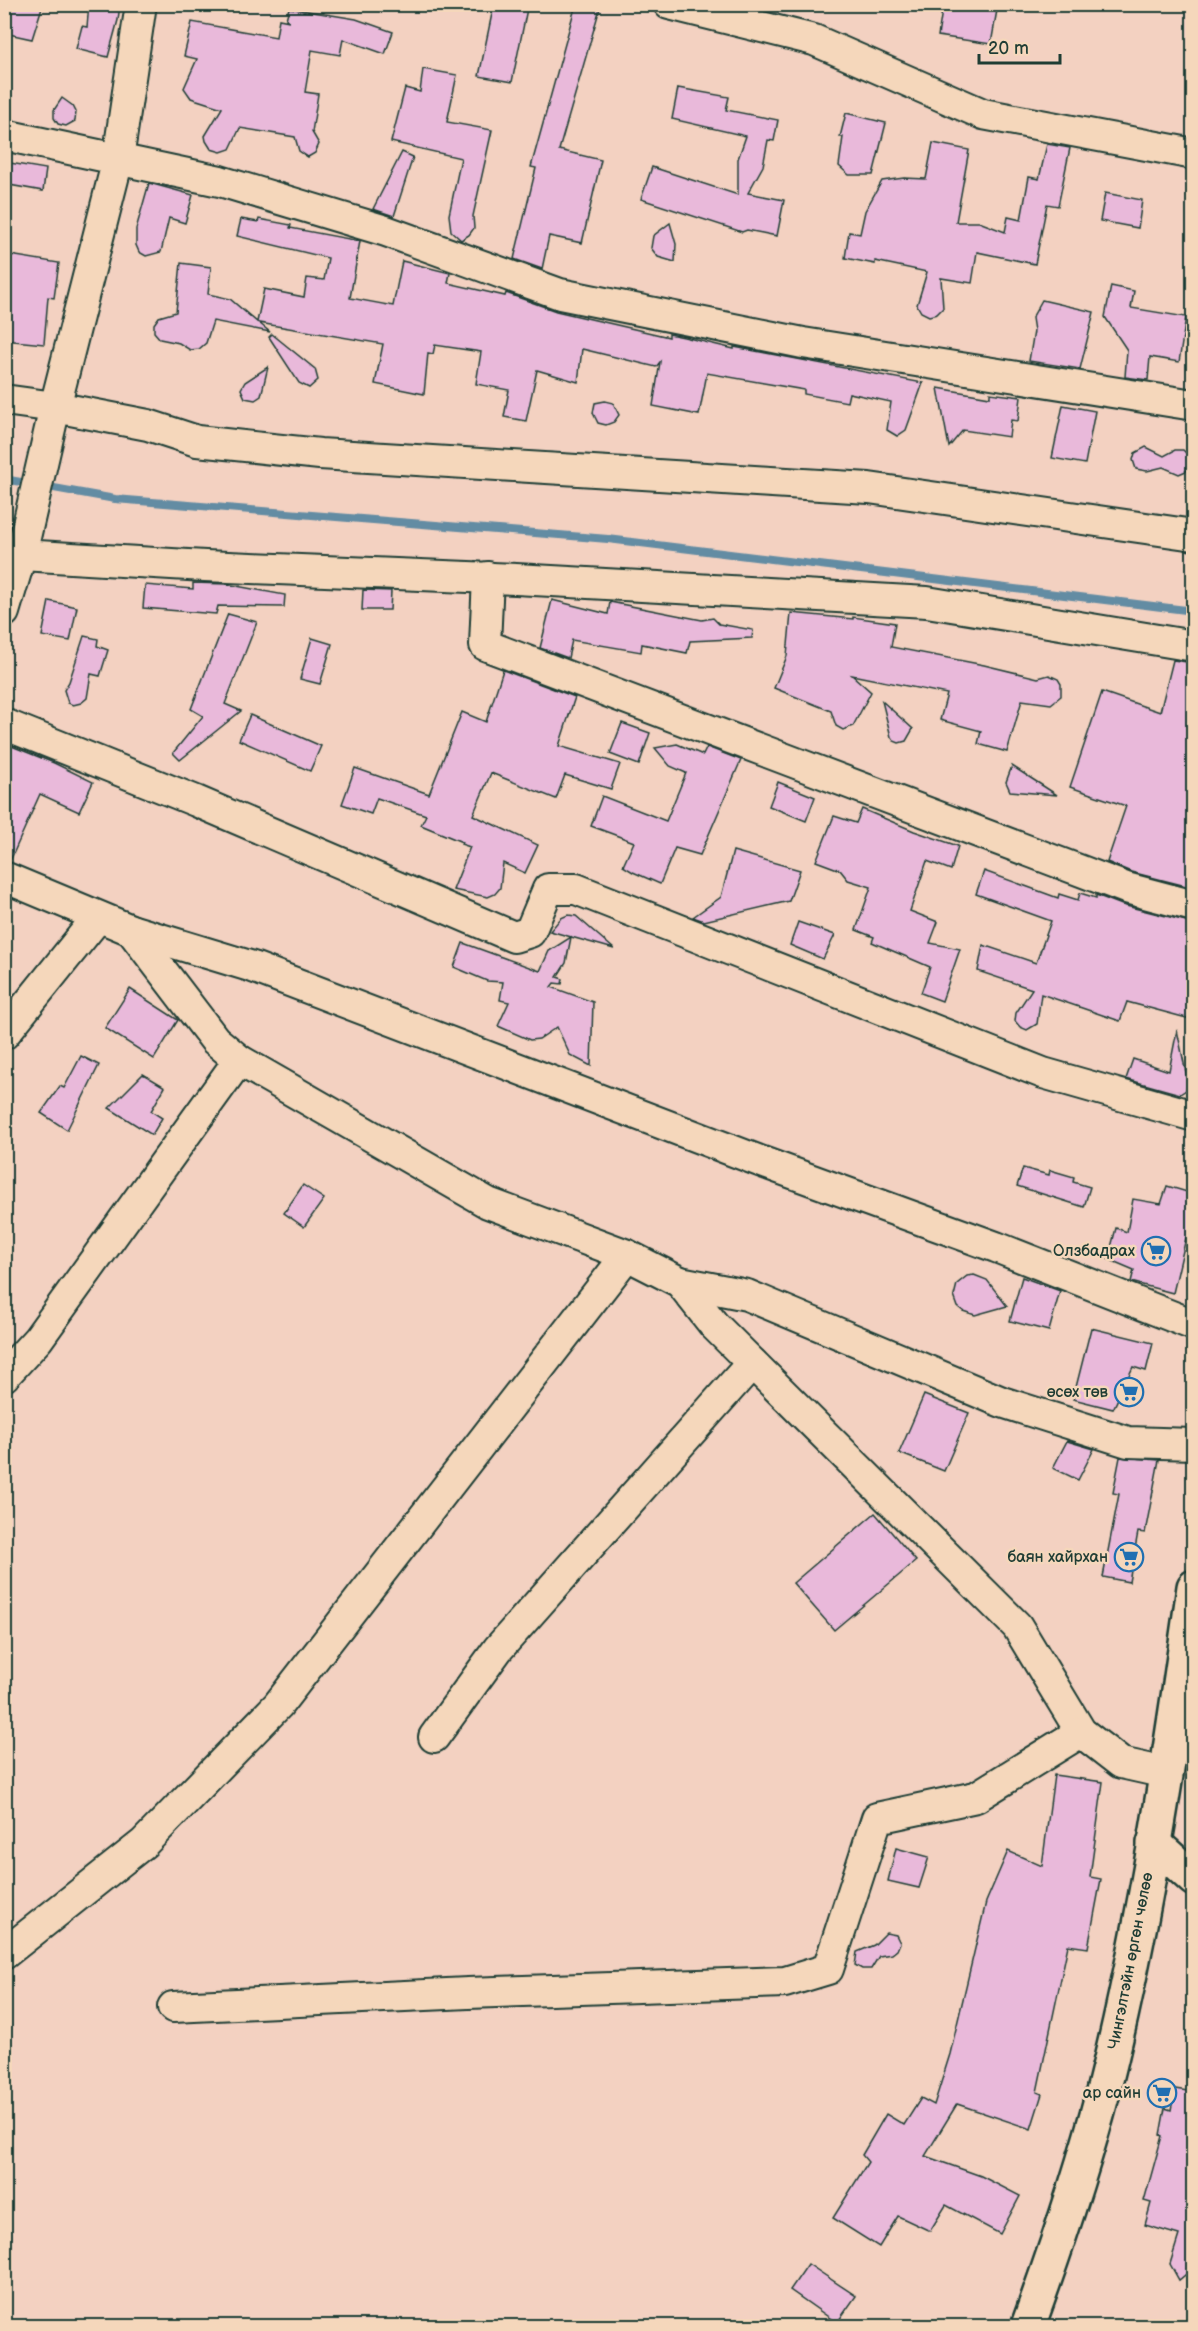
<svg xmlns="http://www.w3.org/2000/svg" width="1198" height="2331" viewBox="0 0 1198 2331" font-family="'Balsamiq Sans',sans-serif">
	<rect width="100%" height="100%" fill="#f3d1c1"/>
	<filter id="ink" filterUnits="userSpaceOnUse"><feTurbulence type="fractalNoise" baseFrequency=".0167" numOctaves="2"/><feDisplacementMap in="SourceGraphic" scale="12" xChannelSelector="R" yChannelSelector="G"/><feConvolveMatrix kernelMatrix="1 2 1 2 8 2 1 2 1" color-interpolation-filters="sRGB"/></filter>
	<g filter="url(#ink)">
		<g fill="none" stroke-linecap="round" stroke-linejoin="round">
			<path stroke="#638ca3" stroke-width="8" d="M4 479 115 499 608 539 1194 611"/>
		</g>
		<g fill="#e9b9da" stroke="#1f3d34" stroke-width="1.5">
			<path d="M4 4H43L32 39 4 33Z"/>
			<path d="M89 4H120L118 20 108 57 76 49 82 26 87 27Z"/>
			<path d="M494 4H528L512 82 479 76Z"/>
			<path d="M576 4H589L600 8 559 150 601 160 582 243 549 236 542 269 514 259 536 168 531 167Z"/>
			<path d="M943 4H960L997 10 991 44 938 36Z"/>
			<path d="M289 8 356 19 393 32 385 54 343 39 340 55 312 50 305 92 318 94 312 132 319 144 315 153 308 157 299 151 295 137 240 128 230 149 221 152 211 149 206 141 205 136 222 108 191 98 184 88 197 59 184 56 192 22 276 37 279 19 289 21 286 19Z"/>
			<path d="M423 69 457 75 447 122 492 130 473 216 474 228 469 235 461 240 451 231 449 215 461 158 391 142 405 88 420 92Z"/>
			<path d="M678 88 729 97 726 110 778 120 774 141 768 140 763 166 748 193 784 200 777 236 747 230 742 232 641 199 652 167 738 195V159L746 136 672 119Z"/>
			<path d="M62 98 73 106 76 112 75 121 66 126 58 124 54 118V110Z"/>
			<path d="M846 113 886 123 873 175H849L839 166 843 137H840Z"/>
			<path d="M933 143 969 150 956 222H979L1005 232 1008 217 1021 220 1029 177 1039 179 1047 144 1070 148 1058 206 1047 204 1035 264 977 252 972 283 941 278 943 308 937 314 929 316 921 312 917 305 927 272 875 261V264L845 258 849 232 860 234 865 211 882 181 904 178 926 179Z"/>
			<path d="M402 152 413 157 394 216 373 209Z"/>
			<path d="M4 162 46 169 43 191 4 184Z"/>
			<path d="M149 183 193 195 185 223 169 218 161 252 146 256 139 252 136 245V229Z"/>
			<path d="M1105 193 1142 200 1138 228 1100 221Z"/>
			<path d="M241 219 258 222 259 219 291 225 290 228 360 241 350 298 393 306 402 261 450 273 448 283 505 296 506 293 556 311 669 337V334L684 337 734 349V347L923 383 906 430 897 436 887 430 891 402 849 393 847 402 804 394V390L707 373 699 415 653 406 660 362 656 367 582 349 578 382 537 370 526 421 504 417 509 390 476 384 481 352 435 345 433 354 428 353 424 394 375 384 383 344 259 323 270 332 213 321 206 343 199 349 190 350 179 343 160 339 154 332V324L159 317 176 312 181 263 211 267 208 294 230 299 257 322 264 289 304 297 307 278 324 280 328 258 237 236Z"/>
			<path d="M670 223 676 244 675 262 658 257 651 248 653 236Z"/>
			<path d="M4 254 59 263 54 298 48 297 44 344 4 340Z"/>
			<path d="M1111 286 1134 291 1131 308 1186 317 1179 362 1150 357 1148 380 1125 377 1127 350 1105 317Z"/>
			<path d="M1042 300 1094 312 1080 369 1029 361 1034 331 1032 318Z"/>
			<path d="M272 334 315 369 318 380 309 388 299 383 269 337Z"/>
			<path d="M268 367 261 396 255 400 245 398 241 389 245 382Z"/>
			<path d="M938 388 990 397V393L1021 397 1018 421 1011 420 1009 437 963 430 949 447Z"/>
			<path d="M605 401 613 403 619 415 614 422 606 425 598 423 593 413 595 403Z"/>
			<path d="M1063 405 1095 411 1085 464 1052 458Z"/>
			<path d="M1146 447 1164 456 1175 450H1183L1189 456V468L1186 471 1179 474 1163 467 1147 471 1136 469 1133 460 1135 453Z"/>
			<path d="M193 583 226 584 285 595 284 607 218 606 216 614 143 608 145 585 193 589Z"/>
			<path d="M363 590 391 591 390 610H362Z"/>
			<path d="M552 600 608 614 610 602 702 620 713 618 719 624 753 630 752 638 690 641 687 653 642 644 641 652 572 640 568 658 540 648Z"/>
			<path d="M49 601 77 607 70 641 42 636Z"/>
			<path d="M791 613 853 619V617L895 623 891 647 984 665 1038 678 1049 675 1058 679 1061 684V696L1051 704 1022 700 1007 752 978 744 981 731 940 720 947 694 852 675 871 692 853 726 843 730 836 726 831 711 774 688 787 656Z"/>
			<path d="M228 614 257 622 225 704 241 711 180 760 173 753 203 716 191 709Z"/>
			<path d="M84 636 98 639 97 646 108 650 100 676 91 674 87 698 81 703 73 705 68 703 64 690 69 682Z"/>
			<path d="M312 638 332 644 320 684 300 679Z"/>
			<path d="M1173 660 1194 663V888L1131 872 1107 862 1126 806 1070 787 1102 692 1160 712Z"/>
			<path d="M503 670 575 697 559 746 620 764 611 789 565 775 556 799 491 773 473 815 538 845 525 873 503 863 500 888 495 894 488 897 453 890 470 847 461 844 462 842 421 825 426 815 377 798 371 814 342 804 355 768 429 794 462 712 486 722Z"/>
			<path d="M882 701 913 729 906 741 899 743 894 741 891 737Z"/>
			<path d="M250 715 321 746 310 771 239 740Z"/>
			<path d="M622 723 650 733 639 765 610 754Z"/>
			<path d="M4 743 54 763 93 782 79 812 40 794 10 861 4 860Z"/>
			<path d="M677 744 703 755 707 747 741 760 700 855 675 848 660 884 633 872 623 866 634 842 591 826 602 796 666 821 686 773 670 766 655 748Z"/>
			<path d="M1012 766 1057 795 1010 791 1006 782Z"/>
			<path d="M778 782 815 797 806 821 769 806Z"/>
			<path d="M862 809 914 831 958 846 951 870 927 861 910 911 938 922 930 943 960 949 942 1001 921 993 930 967 872 942 874 937 856 930 871 887 848 880 840 870 816 861 834 816 856 823Z"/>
			<path d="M733 851 800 870 789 901 704 921 693 917 721 897Z"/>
			<path d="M984 871 1058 898 1059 894 1078 900 1080 893 1096 898V895L1122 905 1194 923V1020L1127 1002 1120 1021 1041 994 1037 1024 1027 1030 1020 1027 1015 1021 1016 1013 1032 989 978 971 983 945 1036 963 1051 921 976 894Z"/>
			<path d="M568 915 576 916 614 949 550 931 561 918Z"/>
			<path d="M798 922 835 935 823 959 790 945Z"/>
			<path d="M571 937 566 963 557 977 563 979 562 984 554 983 551 987 593 1002 591 1066 570 1055 557 1027 539 1039 530 1040 498 1026 509 1002 500 1000 503 982 487 981 454 967 463 943 540 971 549 951Z"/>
			<path d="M130 989 178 1020 154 1059 105 1028Z"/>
			<path d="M1177 1030 1188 1082 1186 1090 1180 1094 1126 1079 1133 1059 1169 1071Z"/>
			<path d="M81 1056 99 1065 67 1130 41 1113 60 1086 64 1088Z"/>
			<path d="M143 1074 165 1087 151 1111 162 1118 152 1135 109 1108Z"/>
			<path d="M1023 1168 1049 1175 1050 1170 1074 1177 1073 1182 1090 1187 1084 1207 1017 1186Z"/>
			<path d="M303 1185 324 1199 304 1227 284 1213Z"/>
			<path d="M1167 1186 1194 1194V1226L1191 1239 1186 1238 1173 1293 1131 1282 1134 1270 1108 1259 1116 1228 1127 1232 1133 1199 1161 1204Z"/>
			<path d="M974 1275 987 1280 1007 1306 975 1315 963 1311 958 1307 954 1296 957 1284 967 1276Z"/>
			<path d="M1022 1277 1060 1291 1049 1331 1010 1321Z"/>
			<path d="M1091 1328 1153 1343 1146 1371 1133 1367 1113 1409 1073 1399Z"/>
			<path d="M924 1395 969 1413 944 1471 899 1453Z"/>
			<path d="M1067 1441 1094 1449 1078 1480 1053 1468Z"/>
			<path d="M1120 1457 1159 1460 1145 1533 1138 1532 1129 1582 1103 1577 1119 1494 1113 1493Z"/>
			<path d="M875 1513 916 1561 834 1630 793 1583Z"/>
			<path d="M1054 1775 1103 1782 1090 1877 1101 1879 1088 1948 1068 1945 1037 2092 1042 2094 1031 2129 957 2104 925 2156 981 2176 1020 2196 1000 2234 946 2205 930 2231 898 2216 879 2247 833 2218 868 2162 862 2155 886 2114 904 2125 921 2098 934 2105 950 2054 986 1902 1008 1851 1042 1866Z"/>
			<path d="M896 1848 929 1857 919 1888 888 1881Z"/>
			<path d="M886 1933 896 1935 900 1943 897 1950 892 1954 879 1956 871 1969H862L855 1965 857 1952 874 1945Z"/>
			<path d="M1175 2089 1194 2092V2178L1189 2197 1194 2198V2235H1190L1193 2263 1191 2270 1179 2280 1170 2264 1179 2235 1145 2225 1151 2203 1144 2201 1162 2136 1160 2135 1165 2108 1171 2110Z"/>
			<path d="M808 2264 856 2296 837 2323 790 2290Z"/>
		</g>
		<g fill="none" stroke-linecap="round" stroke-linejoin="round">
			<g stroke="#1f3d34" stroke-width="34">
				<g id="minor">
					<path d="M669 4 814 40 983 114 1194 154"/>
					<path d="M4 135 220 181 386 231 560 294 803 343 1194 405"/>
					<path d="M4 400 55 407 148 425 197 441 320 454 869 488 1194 535"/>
					<path d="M4 552 21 555 205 566 516 579 927 602 1194 646"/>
					<path d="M488 577 485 645 1126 888 1194 906"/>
					<path d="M4 612 21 555 55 407 118 159 141 4"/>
					<path d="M4 724 196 801 514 937 530 932 548 889H576L1043 1073 1194 1116"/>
					<path d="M4 877 131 930 253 967 765 1163 996 1247 1194 1325"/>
					<path d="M131 930 215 1040 239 1060 488 1203 627 1255 680 1282 714 1325 1017 1626 1081 1732 1121 1763 1166 1773"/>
					<path d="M4 1034 98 917"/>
					<path d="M680 1282 747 1295 1002 1402 1128 1442 1194 1444"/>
					<path d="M4 1376 38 1339 239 1060"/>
					<path d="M434 1737 498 1649 752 1363"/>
					<path d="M4 1954 144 1843 278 1705 627 1255"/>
					<path d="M173 2007 468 1993 785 1982 828 1969 877 1818 976 1797 1081 1732"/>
				</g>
			</g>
			<g stroke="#1f3d34" stroke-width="38">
				<path id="tertiary" d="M1154 1843 1194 1879"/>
			</g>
			<g stroke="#1f3d34" stroke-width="38">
				<path id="secondary" d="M1028 2326C1056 2249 1082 2172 1103 2092 1145 1926 1170 1756 1194 1587"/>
			</g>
			<use href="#minor" stroke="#f5d7bb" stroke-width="30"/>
			<use href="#tertiary" stroke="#f5d7bb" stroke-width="33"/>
			<use href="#secondary" stroke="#f5d7bb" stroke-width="33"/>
		</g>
	</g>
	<defs>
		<g id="supermarket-ring" transform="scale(1.5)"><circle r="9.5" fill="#f5d7bb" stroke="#1f6fb2" stroke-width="1.5"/><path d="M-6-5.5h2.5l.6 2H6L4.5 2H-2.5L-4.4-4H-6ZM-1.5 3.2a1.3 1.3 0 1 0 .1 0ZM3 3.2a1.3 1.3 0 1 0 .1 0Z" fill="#1f6fb2"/></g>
	</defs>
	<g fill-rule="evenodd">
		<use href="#supermarket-ring" x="1156" y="1251"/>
		<use href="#supermarket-ring" x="1129" y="1392"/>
		<use href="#supermarket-ring" x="1129" y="1557"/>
		<use href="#supermarket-ring" x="1162" y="2093"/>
	</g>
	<g text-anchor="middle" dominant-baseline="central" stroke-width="5" stroke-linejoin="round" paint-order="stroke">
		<g font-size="16" fill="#1f3d34" stroke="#f5d7bb" text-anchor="end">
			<text x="1135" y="1251">Олзбадрах</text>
			<text x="1108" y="1392">өсөх төв</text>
			<text x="1108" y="1557">баян хайрхан</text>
			<text x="1141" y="2093">ар сайн</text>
		</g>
		<g font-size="16" fill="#1f3d34" stroke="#f5d7bb">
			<text transform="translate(1131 1961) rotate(-79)">Чингэлтэйн өргөн чөлөө</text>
		</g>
	</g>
	<rect width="1198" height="2331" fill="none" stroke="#f5d7bb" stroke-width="24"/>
	<rect x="12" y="12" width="1174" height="2307" fill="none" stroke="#1f3d34" stroke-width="2" filter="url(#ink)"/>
	<path d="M979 54v9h81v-9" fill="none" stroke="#1f3d34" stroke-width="3"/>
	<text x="988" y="54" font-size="18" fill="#1f3d34" stroke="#f5d7bb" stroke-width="4.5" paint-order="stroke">20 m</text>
</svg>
